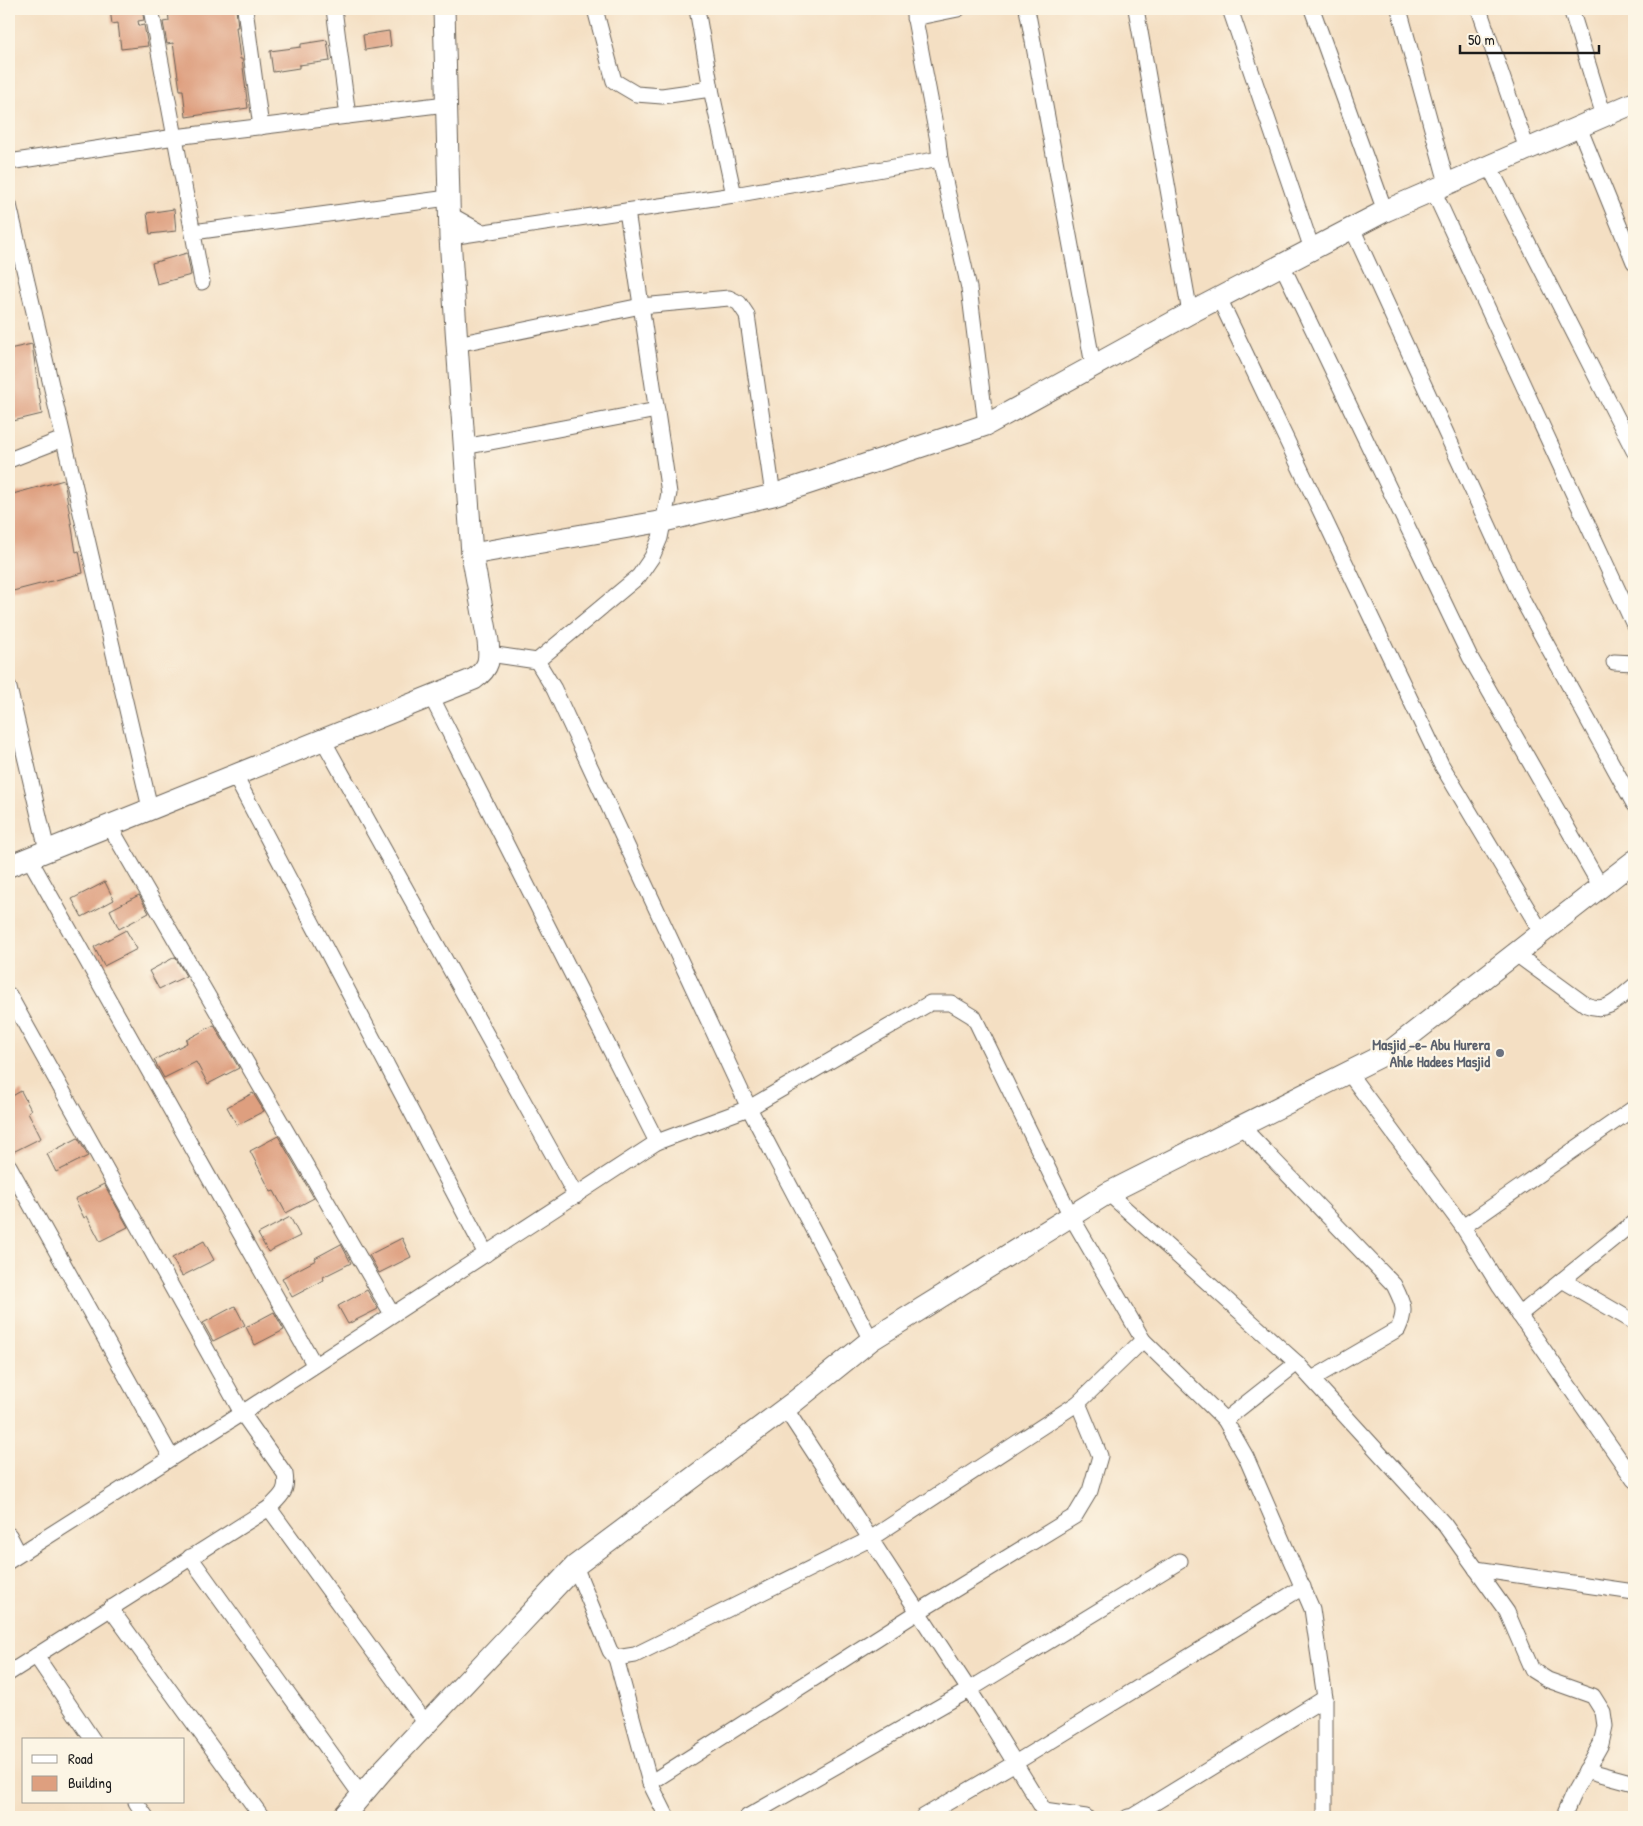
<svg xmlns="http://www.w3.org/2000/svg" width="1643" height="1826" viewBox="0 0 1643 1826" font-family="'Patrick Hand',sans-serif">
	<rect width="100%" height="100%" fill="#fcf5e5"/>
	<filter id="ink" filterUnits="userSpaceOnUse"><feTurbulence type="fractalNoise" baseFrequency=".02" numOctaves="2"/><feDisplacementMap in="SourceGraphic" scale="10" xChannelSelector="R" yChannelSelector="G"/><feConvolveMatrix kernelMatrix="1 2 1 2 8 2 1 2 1" color-interpolation-filters="sRGB"/></filter>
	<filter id="wash" filterUnits="userSpaceOnUse"><feTurbulence type="fractalNoise" baseFrequency=".0096" numOctaves="4" result="noise"/><feDisplacementMap in="SourceGraphic" scale="20" xChannelSelector="R" yChannelSelector="G"/><feGaussianBlur stdDeviation="1.12" result="paint"/><feColorMatrix in="noise" values="0 0 0 0 0 0 0 0 0 0 0 0 0 0 0 0 0 1.4 0 .05"/><feComposite in="paint" operator="in"/></filter>
	<g filter="url(#wash)">
		<rect width="100%" height="100%" fill="#f4dfc3"/>
		<g id="blocks">
			<g fill="#de9f7f">
				<path d="M110 9H142L144 20 138 21 139 26 144 25 148 46 121 49 118 23 112 24Z"/>
				<path d="M168 9H195V12L218 9H236L238 27H236L240 59H242L248 108 186 117 183 90H180L173 43 167 44 163 22 169 21Z"/>
				<path d="M389 31 391 46 365 50 363 35Z"/>
				<path d="M327 40 330 61 299 65V68L273 72 270 51 301 47V44Z"/>
				<path d="M174 209 176 231 150 234 147 213Z"/>
				<path d="M187 253 191 275 157 284 152 263Z"/>
				<path d="M32 344 42 414 9 422V349Z"/>
				<path d="M64 480 76 552 79 551 83 573 9 592V495Z"/>
				<path d="M105 882 114 900 82 917 72 899Z"/>
				<path d="M139 895 149 913 119 929 110 910Z"/>
				<path d="M126 930 137 949 104 966 94 947Z"/>
				<path d="M175 957 186 976 159 989 149 971Z"/>
				<path d="M214 1025 239 1068 208 1084 196 1062 164 1078 154 1060 187 1043 186 1040Z"/>
				<path d="M21 1091 31 1110 28 1112 41 1138 9 1154V1098Z"/>
				<path d="M253 1093 264 1111 237 1125 227 1107Z"/>
				<path d="M278 1136 314 1198 286 1213 274 1191 271 1192 250 1151Z"/>
				<path d="M78 1138 88 1156 56 1172 47 1154Z"/>
				<path d="M104 1184 128 1227 100 1241 87 1216 84 1218 75 1199Z"/>
				<path d="M290 1217 300 1236 268 1252 258 1234Z"/>
				<path d="M402 1238 411 1257 379 1273 369 1255Z"/>
				<path d="M204 1241 214 1260 182 1276 172 1258Z"/>
				<path d="M341 1244 351 1263 323 1277 324 1280 292 1297 282 1278 316 1260 315 1258Z"/>
				<path d="M367 1290 378 1309 348 1324 338 1306Z"/>
				<path d="M235 1306 245 1325 213 1341 203 1323Z"/>
				<path d="M274 1312 284 1330 255 1345 246 1327Z"/>
			</g>
		</g>
	</g>
	<g filter="url(#ink)">
		<use href="#blocks" fill-opacity="0" stroke="#686056" stroke-width="1"/>
		<g fill="none" stroke-linecap="round" stroke-linejoin="round">
			<g stroke="#686056" stroke-width="17">
				<g id="street">
					<path d="M151 9 202 282"/>
					<path d="M245 9 261 127"/>
					<path d="M334 9 348 116"/>
					<path d="M595 9 614 81 636 94 662 96 711 89"/>
					<path d="M697 9 711 89 734 195"/>
					<path d="M1027 9 1093 365"/>
					<path d="M1136 9 1190 313"/>
					<path d="M1230 9 1312 249"/>
					<path d="M1312 9 1385 211"/>
					<path d="M1399 9 1447 183"/>
					<path d="M1479 9 1527 149"/>
					<path d="M1571 9 1604 116"/>
					<path d="M914 18 958 9"/>
					<path d="M1579 127 1634 262"/>
					<path d="M940 159 969 288 986 425"/>
					<path d="M9 162 175 137 446 104"/>
					<path d="M1489 166 1634 451"/>
					<path d="M1433 190 1634 625"/>
					<path d="M9 205 150 808"/>
					<path d="M449 214 483 233"/>
					<path d="M1352 228 1524 603 1634 804"/>
					<path d="M193 232 448 198"/>
					<path d="M450 237 734 195 940 159 938 141 913 9"/>
					<path d="M1282 265 1470 657 1601 887"/>
					<path d="M1219 298 1441 764 1542 933"/>
					<path d="M457 344 641 306 729 298 739 303 747 315 773 495"/>
					<path d="M464 447 657 410"/>
					<path d="M9 460 63 439"/>
					<path d="M489 654 537 661 554 689 749 1108 871 1340"/>
					<path d="M537 661 639 576 652 557 660 538 669 493 627 211"/>
					<path d="M1614 662 1634 663"/>
					<path d="M9 688 47 850"/>
					<path d="M431 696 657 1142 749 1108 930 1003H951L974 1017 1071 1216 1143 1340 1078 1403 870 1539 635 1655 616 1658 610 1651 575 1566"/>
					<path d="M322 738 576 1196"/>
					<path d="M234 774 486 1254"/>
					<path d="M109 825 392 1314"/>
					<path d="M29 858 314 1364"/>
					<path d="M1516 954 1586 1005C1608 1014 1618 999 1634 986"/>
					<path d="M9 995 242 1413 285 1474C288 1492 281 1496 269 1508"/>
					<path d="M1348 1072 1463 1227 1500 1287 1634 1480"/>
					<path d="M1241 1126 1394 1285C1403 1303 1407 1310 1398 1329L1312 1379"/>
					<path d="M9 1166 171 1457"/>
					<path d="M1108 1193 1297 1363 1444 1524 1507 1612 1532 1670 1548 1680 1593 1696 1603 1712 1605 1726 1601 1744 1573 1794 1563 1817"/>
					<path d="M1463 1227 1634 1108"/>
					<path d="M1562 1280 1634 1322"/>
					<path d="M1519 1315 1634 1222"/>
					<path d="M1143 1340 1225 1420"/>
					<path d="M1297 1363 1225 1420 1246 1457 1312 1609 1325 1698V1817"/>
					<path d="M785 1408 988 1719 1048 1817"/>
					<path d="M9 1535 19 1554"/>
					<path d="M190 1557 361 1795"/>
					<path d="M9 1561 242 1413 657 1142"/>
					<path d="M1476 1569 1634 1592"/>
					<path d="M110 1608 262 1817"/>
					<path d="M36 1656 93 1740"/>
					<path d="M616 1658 650 1783 667 1817"/>
					<path d="M9 1673 269 1508 427 1725"/>
					<path d="M1586 1770 1634 1783"/>
					<path d="M650 1783 918 1612 1075 1516 1090 1491 1100 1456 1078 1403"/>
					<path d="M136 1802 146 1817"/>
					<path d="M1044 1811 1086 1817"/>
					<path d="M747 1817 969 1690 1180 1561"/>
					<path d="M923 1817 1015 1763 1303 1587"/>
					<path d="M1128 1817 1133 1816 1325 1698"/>
				</g>
			</g>
			<g stroke="#686056" stroke-width="23">
				<g id="secondary">
					<path d="M472 554 664 521 773 495 986 425 1190 313 1385 211 1634 103"/>
					<path d="M9 866 474 679C490 668 490 659 488 641L472 554 457 344 450 237 444 9"/>
					<path d="M343 1817 383 1770 575 1566 794 1402 871 1340 1108 1193 1389 1052 1634 861"/>
				</g>
			</g>
			<use href="#street" stroke="#fff" stroke-width="15"/>
			<use href="#secondary" stroke="#fff" stroke-width="21"/>
		</g>
	</g>
	<circle fill="#6b7280" stroke="#fcf5e5" stroke-width="2" cx="1500" cy="1053" r="5"/>
	<g text-anchor="middle" dominant-baseline="central" stroke-width="4.5" stroke-linejoin="round" paint-order="stroke">
		<g font-size="15" font-weight="bold" fill="#5b616d" stroke="#fcf5e5" text-anchor="end">
			<text x="1490" y="1044">Masjid -e- Abu Hurera<tspan x="1490" dy="17">Ahle Hadees Masjid</tspan></text>
		</g>
	</g>
	<rect width="1643" height="1826" fill="none" stroke="#fcf5e5" stroke-width="30"/>
	<rect x="22" y="1738" width="162" height="65" fill="#fcf5e5" stroke="#a29e95"/>
	<rect x="32" y="1755" width="25" height="8" fill="#ffffff" stroke="#a29e95"/>
	<text x="68" y="1764" font-size="15" fill="#1c1c1c">Road</text>
	<rect x="32" y="1776" width="25" height="15" fill="#de9f7f" stroke="#a29e95"/>
	<text x="68" y="1788" font-size="15" fill="#1c1c1c">Building</text>
	<path d="M1460 45v8h139v-8" fill="none" stroke="#1c1c1c" stroke-width="2.5"/>
	<text x="1468" y="45" font-size="15" fill="#1c1c1c" stroke="#fcf5e5" stroke-width="4" paint-order="stroke">50 m</text>
</svg>
